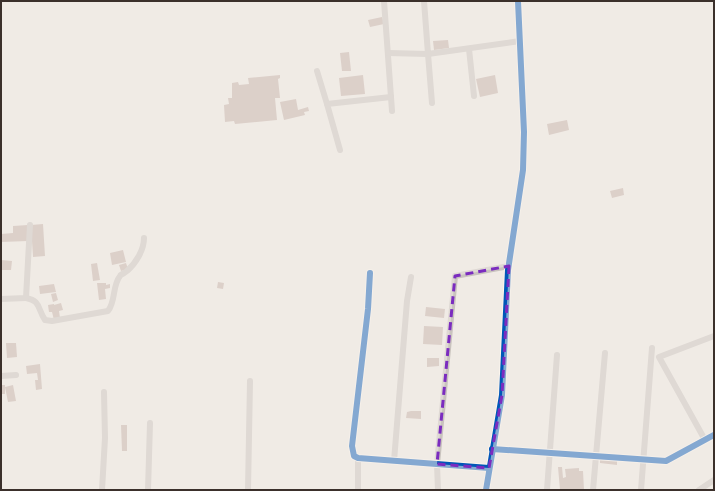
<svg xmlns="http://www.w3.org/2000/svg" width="715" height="491" viewBox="0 0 715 491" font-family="Inter,sans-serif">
	<rect width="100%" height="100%" fill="#f0ebe5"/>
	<g fill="#c3afa7">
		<path d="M382 17 384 24 370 27 368 20Z"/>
		<path d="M448 40 449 48 434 50 433 41Z"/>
		<path d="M349 52 351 71H342L340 53Z"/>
		<path d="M280 75V78L278 79 280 98H275L277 120 235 124 234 121 225 122 224 105 229 104 228 98H232V83L238 82 239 85 249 84 248 78Z"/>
		<path d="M363 75 365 94 341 96 339 78Z"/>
		<path d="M495 75 498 93 480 97 476 79Z"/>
		<path d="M296 99 298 110 308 107 309 111 304 112 305 115 284 120 280 102Z"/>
		<path d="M567 120 569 130 549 135 547 124Z"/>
		<path d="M623 188 624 195 612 198 610 191Z"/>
		<path d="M43 224 45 256 33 257 31 225Z"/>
		<path d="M28 225V241L1 242V234L13 233V226Z"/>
		<path d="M123 250 126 262 112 265 110 253Z"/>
		<path d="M1 260 12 261 11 270H1Z"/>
		<path d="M97 263 100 280 93 281 91 264Z"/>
		<path d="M126 263 128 269 121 271 119 265Z"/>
		<path d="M218 282 224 283 223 289 217 288Z"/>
		<path d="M97 283H106V285L110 284V288L105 289 106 299 99 300Z"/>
		<path d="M54 284 56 292 40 294 39 286Z"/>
		<path d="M56 293 58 300 53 302 51 294Z"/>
		<path d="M61 303 63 310 59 311 60 318 54 320 52 312H49L48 305 54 304 55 312 54 305Z"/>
		<path d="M426 307 445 309 444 318 425 316Z"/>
		<path d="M424 326 443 327 442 345 423 344Z"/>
		<path d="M6 343H16L17 357 7 358Z"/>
		<path d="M427 358H439V366L427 367Z"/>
		<path d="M40 364 42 389 36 390 35 380H38L37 373 27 374 26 366Z"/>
		<rect x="1" y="385" width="4" height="9"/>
		<path d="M13 385 16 401 8 402 5 387Z"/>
		<path d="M411 411H421V419L406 418 407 412Z"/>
		<path d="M121 425H127V451H122Z"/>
		<path d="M600 458 617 460V465L600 463Z"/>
		<path d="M558 467H562L563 478 566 477 565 469 579 468V471H583L584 490H560Z"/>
	</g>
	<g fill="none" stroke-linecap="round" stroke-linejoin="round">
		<g stroke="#c9c3be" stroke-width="6">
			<path d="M384 1 392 111"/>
			<path d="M424 1 428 54 520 41"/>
			<path d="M469 49 474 96"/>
			<path d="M388 53 428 54 432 103"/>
			<path d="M317 71 327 104"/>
			<path d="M340 150 327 104 391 97"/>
			<path d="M370 273 368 309 352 446 354 456 358 458 489 468"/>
			<path d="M26 298C41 301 37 308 45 320L52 321 108 311C116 301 112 286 120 276 121 274 125 273 127 271 136 263 144 250 144 238"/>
			<path d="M1 299 26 298 30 225"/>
			<path d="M1 376 16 375"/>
			<path d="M705 440 659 357 714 336"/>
			<path d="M492 449 666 461 714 435"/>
			<path d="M394 461 407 301 411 277"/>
			<path d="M102 490 105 438 104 392"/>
			<path d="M148 490 150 423"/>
			<path d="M248 490 250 381"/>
			<path d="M358 490V458"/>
			<path d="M438 490 437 464 455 276 509 266"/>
			<path d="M486 490 502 395 508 270 523 170 524 132 518 1"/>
			<path d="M547 490 557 355"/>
			<path d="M593 490 605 353"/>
			<path d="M641 490 652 348"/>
			<path d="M699 490 714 480"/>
		</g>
		<g stroke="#fbf5ee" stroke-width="8">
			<g id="cycleway">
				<path d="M370 273 368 309 352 446 354 456 358 458 489 468"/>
				<path d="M492 449 666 461 714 435"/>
				<path d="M486 490 502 395 508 270 523 170 524 132 518 1"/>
			</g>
		</g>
		<use href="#cycleway" stroke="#0057b8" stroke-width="6"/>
	</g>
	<path d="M0 0H715V491H0ZM509 266 502 395 489 468 437 464 455 276Z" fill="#f0ebe5" fill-opacity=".55" fill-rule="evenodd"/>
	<path fill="none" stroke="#7b2cbf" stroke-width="3" stroke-dasharray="8 5" stroke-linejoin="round" d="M509 266 502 395 489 468 437 464 455 276Z"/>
	<rect width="715" height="491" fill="none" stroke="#3b302b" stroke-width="4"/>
</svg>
